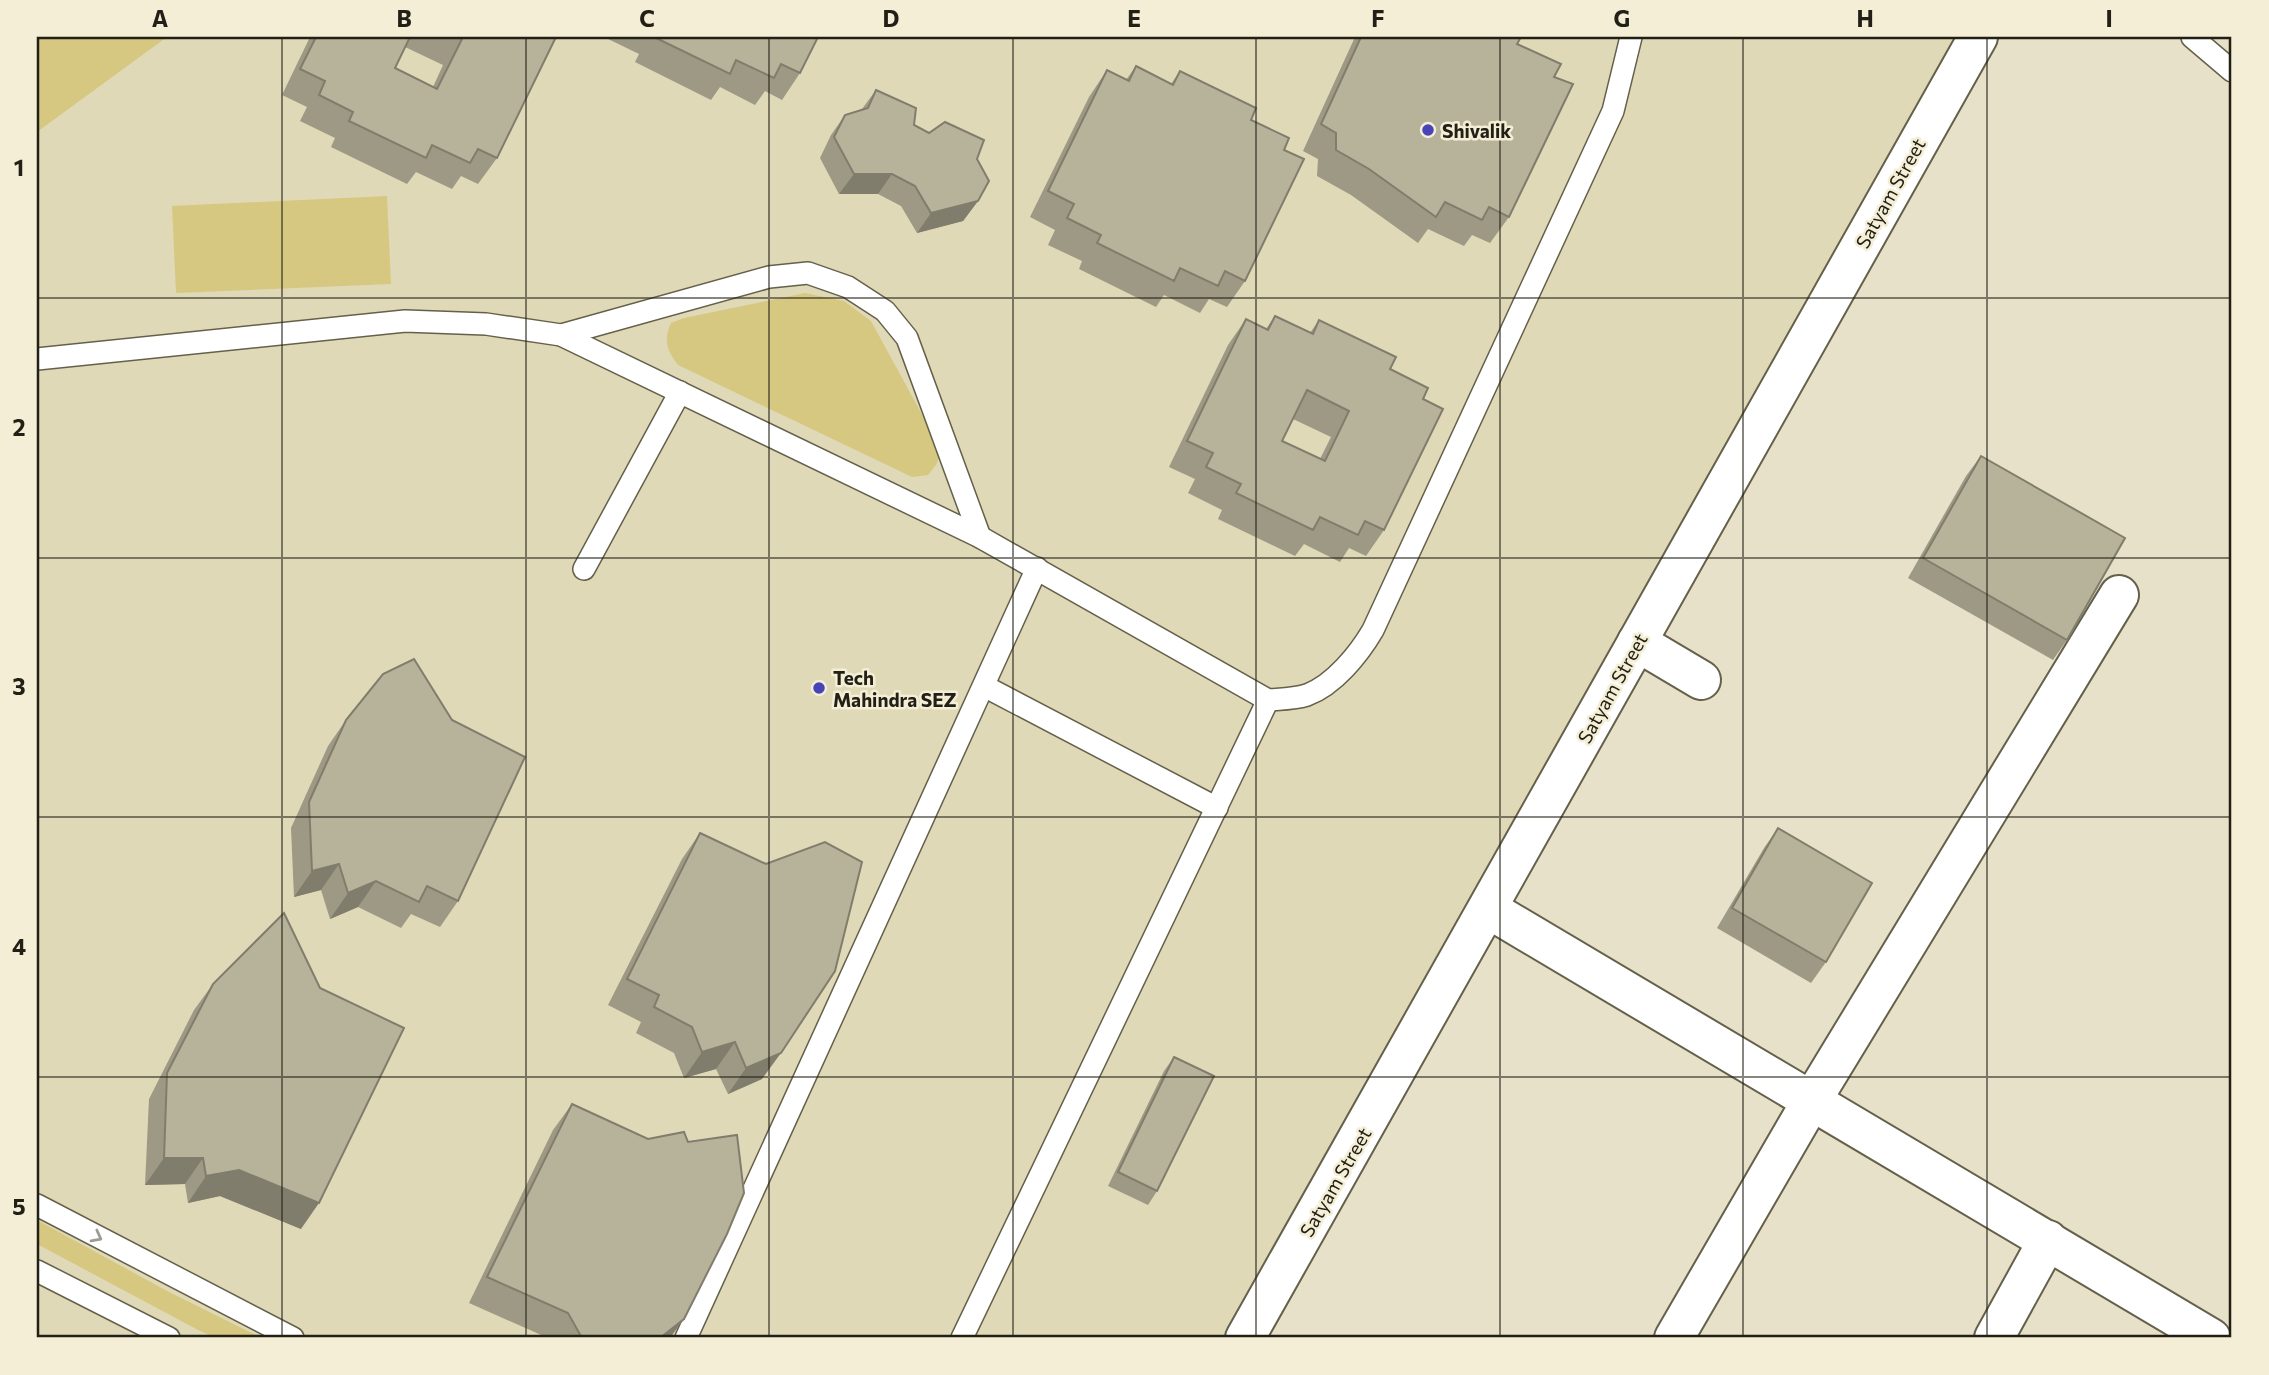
<svg xmlns="http://www.w3.org/2000/svg" width="2269" height="1375" viewBox="0 0 2269 1375" font-family="Commissioner,sans-serif">
	<rect width="100%" height="100%" fill="#e6e1c8"/>
	<path fill="#e0d9b8" d="M37 37H1975L1229 1338H37Z"/>
	<g fill="#d6c881">
		<path d="M37 37H167L37 132Z"/>
		<path d="M387 196 391 284 176 293 172 206Z"/>
		<path d="M805 293 844 301 871 321 942 451 936 465 928 475 912 477 678 365C667 351 663 340 671 323L684 318Z"/>
		<path d="M37 1220 169 1292 262 1338H216L198 1330 37 1244Z"/>
	</g>
	<g fill="none" stroke-linecap="round" stroke-linejoin="round">
		<g stroke="#64604a" stroke-width="24">
			<g id="service">
				<path d="M2192 37 2232 71"/>
				<path d="M561 335 769 277 808 273 848 287 885 311 907 338 980 537"/>
				<path d="M37 359 405 321 486 324 561 335 980 537 1268 700C1280 699 1295 699 1307 695 1334 685 1359 654 1373 630L1613 111 1631 37"/>
				<path d="M584 569 680 392"/>
				<path d="M984 686 1217 808"/>
				<path d="M37 1205 293 1338"/>
				<path d="M37 1271 169 1338"/>
				<path d="M686 1338 1037 568"/>
				<path d="M962 1338 1268 700"/>
			</g>
		</g>
		<g stroke="#64604a" stroke-width="42">
			<g id="minor">
				<path d="M1637 642 1701 680"/>
				<path d="M1490 910 2211 1338"/>
				<path d="M1674 1338 1812 1100 2119 595"/>
				<path d="M1994 1338 2048 1240"/>
			</g>
		</g>
		<g stroke="#64604a" stroke-width="42">
			<path id="tertiary" d="M1245 1338C1492 906 1734 471 1978 37"/>
		</g>
		<use href="#service" stroke="#fff" stroke-width="21"/>
		<use href="#minor" stroke="#fff" stroke-width="38"/>
		<use href="#tertiary" stroke="#fff" stroke-width="38"/>
	</g>
	<g fill="#9d9984" fill-rule="evenodd">
		<path d="M310 37H556L497 158 478 184 461 176 452 189 416 172 407 184 331 147 335 138 300 121 307 107 282 95ZM405 47 443 65 433 87 395 68Z"/>
		<path d="M604 37H818L800 73 782 100 765 91 755 105 720 87 711 100 635 62 639 54Z"/>
		<path d="M1355 37H1521L1517 44 1554 77 1509 217 1490 243 1472 235 1464 246 1428 229 1418 243 1351 195 1317 176 1318 159 1303 151Z"/>
		<path d="M1136 66 1171 84 1180 71 1251 120 1284 150 1245 281 1227 307 1209 299 1200 313 1164 295 1156 307 1079 269 1082 261 1048 245 1055 230 1030 217 1089 97 1107 70 1126 80Z"/>
		<path d="M876 90 914 125 977 159 978 201 963 221 917 233 901 206 878 194H839L820 158 831 135 845 115 862 109Z"/>
		<path d="M1275 316 1310 333 1319 320 1390 369 1423 399 1384 530 1366 556 1349 548 1340 562 1304 544 1295 556 1218 519 1222 510 1188 493 1195 479 1169 467 1228 345 1246 319 1266 329ZM1293 419 1331 437 1320 459 1282 441Z"/>
		<path d="M1981 456 2067 640 2053 660 1908 578 1966 476Z"/>
		<path d="M346 720 458 901 440 927 411 914 401 928 358 907 330 919 321 890 294 897 291 828 328 746Z"/>
		<path d="M1778 828 1826 962 1811 983 1717 928 1764 848Z"/>
		<path d="M700 833 762 1079 728 1094 716 1069 684 1078 674 1053 636 1033 641 1022 608 1005 682 859Z"/>
		<path d="M213 984 301 1229 220 1196 188 1203 185 1184 145 1185 149 1099 194 1010Z"/>
		<path d="M1174 1057 1157 1191 1148 1205 1108 1186 1164 1071Z"/>
		<path d="M572 1104 648 1139 670 1338H548L469 1303 553 1130Z"/>
	</g>
	<g fill="#807d6c">
		<path d="M854 174H892L878 194H839Z"/>
		<path d="M978 201 963 221 917 233 931 213Z"/>
		<path d="M339 864 321 890 294 897 312 871Z"/>
		<path d="M376 881 358 907 330 919 348 893Z"/>
		<path d="M735 1042 716 1069 684 1078 702 1052Z"/>
		<path d="M781 1053 762 1079 728 1094 746 1068Z"/>
		<path d="M164 1158H203L185 1184 145 1185Z"/>
		<path d="M239 1170 319 1203 301 1229 220 1196 188 1203 206 1176Z"/>
		<path d="M684 1319 670 1338H660Z"/>
	</g>
	<g fill="#b7b29a" stroke="#807d6c" stroke-width="2" fill-rule="evenodd">
		<path d="M316 37H410L395 68 437 89 462 39 457 37H556L497 158 478 149 470 163 432 145 426 158 349 121 353 112 319 95 325 81 300 69Z"/>
		<path d="M654 37H818L800 73 781 64 774 78 736 60 730 74Z"/>
		<path d="M1361 37H1521L1517 44 1561 64 1554 77 1573 84 1509 217 1489 207 1482 220 1445 202 1436 217 1369 169 1336 150V133L1321 124Z"/>
		<path d="M1136 66 1173 85 1180 71 1256 108 1251 120 1289 138 1284 150 1304 159 1245 281 1225 271 1218 286 1180 268 1174 281 1097 243 1101 235 1067 218 1074 204 1048 191 1107 70 1129 81Z"/>
		<path d="M876 90 916 108 914 125 929 133 945 122 984 140 977 159 989 181 978 201 931 213 915 186 892 174H854L834 137 845 115 868 108Z"/>
		<path d="M1275 316 1313 334 1319 320 1396 357 1390 369 1428 388 1423 399 1443 409 1384 530 1365 521 1358 535 1320 517 1313 530 1236 493 1241 484 1206 467 1213 453 1187 441 1246 319 1268 330ZM1307 390 1349 411 1325 461 1282 441Z"/>
		<path d="M1981 456 2125 538 2067 640 1923 558Z"/>
		<path d="M414 659 452 720 525 757 458 901 427 886 419 902 376 881 348 893 339 864 312 871 309 802 346 720 383 674Z"/>
		<path d="M1778 828 1872 883 1826 962 1732 908Z"/>
		<path d="M700 833 766 864 825 842 862 862 835 971 781 1053 746 1068 735 1042 702 1052 692 1027 654 1007 659 995 627 979Z"/>
		<path d="M284 913 320 988 404 1028 319 1203 239 1170 206 1176 203 1158H164L167 1073 213 984Z"/>
		<path d="M1174 1057 1214 1076 1157 1191 1118 1172Z"/>
		<path d="M572 1104 648 1139 684 1132 688 1142 737 1135 744 1193 727 1234 684 1319 660 1338H602L601 1336 597 1338H582L568 1313 487 1277Z"/>
	</g>
	<defs><path id="oneway-chevron" d="M-2-3.5L2.5 0L-2 3.5" fill="none" stroke-width="1.6" stroke-linecap="round" stroke-linejoin="round" transform="scale(1.75)"/></defs>
	<use stroke="#9c9b96" href="#oneway-chevron" transform="translate(97 1237) rotate(28)"/>
	<path fill="none" stroke="#222016" stroke-width="2" stroke-opacity="0.55" d="M282 37V1338M526 37V1338M769 37V1338M1013 37V1338M1256 37V1338M1500 37V1338M1743 37V1338M1987 37V1338M37 298H2232M37 558H2232M37 817H2232M37 1077H2232"/>
	<g fill="#4743b9" stroke="#f3eed5" stroke-width="2.5">
		<circle cx="1428" cy="130" r="7"/>
		<circle cx="819" cy="688" r="7"/>
	</g>
	<g text-anchor="middle" dominant-baseline="central" stroke-width="5" stroke-linejoin="round" paint-order="stroke">
		<g font-size="19" font-weight="bold" fill="#222016" stroke="#f3eed5" text-anchor="start">
			<text x="1442" y="130">Shivalik</text>
			<text x="833" y="677">Tech<tspan x="833" dy="22">Mahindra SEZ</tspan></text>
		</g>
		<g font-size="19" fill="#222016" stroke="#f3eed5">
			<text transform="translate(1890 193) rotate(-61)">Satyam Street</text>
			<text transform="translate(1612 688) rotate(-61)">Satyam Street</text>
			<text transform="translate(1335 1182) rotate(-60)">Satyam Street</text>
		</g>
	</g>
	<rect width="2269" height="1375" fill="none" stroke="#f3eed5" stroke-width="77"/>
	<rect x="38" y="38" width="2192" height="1298" fill="none" stroke="#222016" stroke-width="2.5"/>
	<g font-size="23" text-anchor="middle" font-weight="bold" fill="#222016">
		<text x="160" y="27">A</text>
		<text x="404" y="27">B</text>
		<text x="647" y="27">C</text>
		<text x="891" y="27">D</text>
		<text x="1134" y="27">E</text>
		<text x="1378" y="27">F</text>
		<text x="1622" y="27">G</text>
		<text x="1865" y="27">H</text>
		<text x="2109" y="27">I</text>
		<text x="19" y="176">1</text>
		<text x="19" y="436">2</text>
		<text x="19" y="695">3</text>
		<text x="19" y="955">4</text>
		<text x="19" y="1215">5</text>
	</g>
</svg>
